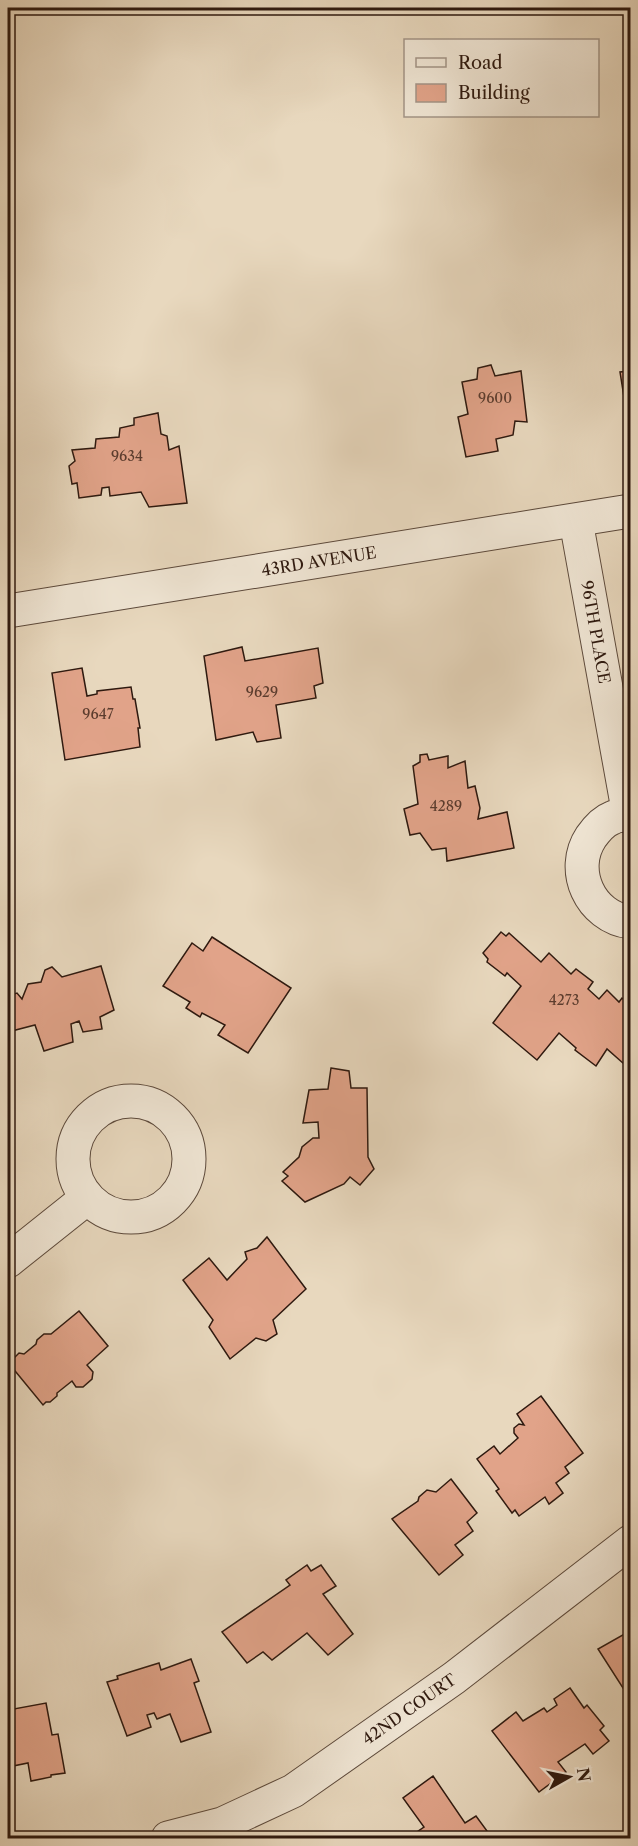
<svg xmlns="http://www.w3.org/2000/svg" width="638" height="1846" viewBox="0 0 638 1846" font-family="'Libre Caslon Text',serif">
	<rect width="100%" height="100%" fill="#e8d8be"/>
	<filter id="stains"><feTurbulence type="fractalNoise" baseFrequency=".00333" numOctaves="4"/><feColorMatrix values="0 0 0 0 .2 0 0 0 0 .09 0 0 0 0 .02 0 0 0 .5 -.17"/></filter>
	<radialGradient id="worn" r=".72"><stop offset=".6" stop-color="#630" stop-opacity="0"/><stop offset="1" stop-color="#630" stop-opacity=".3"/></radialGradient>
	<g fill="#e1a389" stroke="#2e190f" stroke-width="1.5">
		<path d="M491 365 495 376 521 371 527 422 515 421 513 435 496 439 498 451 466 457 458 417 468 414 462 382 477 379 478 368Z"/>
		<path d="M630 371V415L627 416 620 372Z"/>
		<path d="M158 413 161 434 167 436 169 450 179 446 187 503 149 507 141 492 110 496 109 487 102 488 101 495 79 498 77 483 72 484 69 466 75 461 72 450 95 448 96 439 119 437 120 428 134 425V418Z"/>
		<path d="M242 647 245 661 318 648 323 683 314 686 316 698 276 705 281 738 257 742 253 732 216 740 204 656Z"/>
		<path d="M82 668 87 696 97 694V691L131 687 133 699H135L140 728H138L140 747 65 760 52 673Z"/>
		<path d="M427 754 429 760 448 756V768L465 761 468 788 475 786 480 808 478 819 507 812 514 848 447 861 446 848 432 850 420 833 410 835 404 809 418 804 413 766 420 762V755Z"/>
		<path d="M501 932 506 936 509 933 541 962 549 953 571 974 576 969 593 982 588 989 599 999 607 990 619 1002 622 998 630 1005V1022L628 1025 630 1026 624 1034 630 1039V1056L624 1064 607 1049 596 1066 575 1050 576 1048 559 1033 537 1060 493 1023 521 986 507 973 505 976 487 962 488 959 483 953Z"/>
		<path d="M212 937 291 988 248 1053 218 1035 225 1025 202 1013 200 1017 186 1008 190 1002 163 986 192 943 203 951Z"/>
		<path d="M101 966 114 1010 100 1017 102 1029 83 1032 79 1021 71 1024 73 1042 44 1051 35 1025 8 1032V996L17 993 22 999 28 984 41 982 45 970 52 967 62 977Z"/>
		<path d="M331 1068 349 1071 351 1088H367L368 1157 374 1169 360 1185 350 1177 344 1184 305 1202 282 1181 288 1176 283 1172 299 1157 302 1147 313 1138H319L318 1122 303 1123 309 1090 328 1089Z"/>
		<path d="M267 1237 306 1289 273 1320 277 1334 266 1341 256 1338 230 1359 209 1327 213 1320 183 1280 209 1258 227 1280 247 1259 245 1252 257 1248Z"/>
		<path d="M79 1311 108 1346 87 1365 93 1372 92 1379 83 1387H76L72 1381 57 1393V1396L50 1402H46L43 1405 11 1366 12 1360 19 1353 24 1354 36 1344 37 1340 44 1334H51Z"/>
		<path d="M541 1396 583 1453 565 1467 569 1473 556 1483 563 1493 549 1504 545 1497 519 1516 515 1510 512 1513 496 1491 499 1489 477 1459 494 1446 500 1454 518 1438 514 1433V1428L519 1424 524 1425 517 1414Z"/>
		<path d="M451 1479 477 1513 467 1522 473 1531 455 1545 463 1555 439 1575 392 1519 418 1501 419 1497 427 1490 436 1492Z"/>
		<path d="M307 1565 311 1571 321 1565 336 1586 323 1594 353 1634 328 1655 307 1633 272 1660 263 1652 247 1663 222 1632 290 1585 286 1580Z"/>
		<path d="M630 1619V1699L598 1649 630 1631 625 1622Z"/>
		<path d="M191 1659 199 1681 194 1683 211 1732 181 1742 170 1714 157 1719 154 1713 147 1715 151 1727 127 1736 107 1682 118 1679 117 1676 159 1663 161 1670Z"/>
		<path d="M570 1688 584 1708 587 1705 604 1726 600 1730 609 1741 593 1754 585 1744 558 1762 566 1772 539 1792 492 1731 516 1712 523 1721 544 1708 547 1712 557 1705 554 1699Z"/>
		<path d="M46 1703 52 1735 58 1734 65 1773 51 1775V1777L31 1781 28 1763 13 1766V1763L8 1764V1710Z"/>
		<path d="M433 1776 465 1823 476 1816 490 1835 486 1838H408L424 1827 403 1798Z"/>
	</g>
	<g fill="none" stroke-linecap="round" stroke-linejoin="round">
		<g stroke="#5c493b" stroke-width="35">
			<g id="minor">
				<path d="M576 521 629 815"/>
				<path d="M8 611 630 511"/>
				<path d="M630 815C625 815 617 815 612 818 604 821 596 830 591 837 569 870 590 917 630 922"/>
				<circle cx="131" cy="1159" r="58"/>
				<path d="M8 1261 87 1198"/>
				<path d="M168 1838 222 1824 293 1791 454 1678 630 1542"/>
			</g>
		</g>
		<use href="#minor" stroke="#f0e6d5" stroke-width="33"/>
	</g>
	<g text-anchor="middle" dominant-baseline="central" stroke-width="6" stroke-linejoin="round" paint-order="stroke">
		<g font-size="14" fill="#5b3c2e">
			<text x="495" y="398">9600</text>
			<text x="127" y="456">9634</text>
			<text x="262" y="692">9629</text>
			<text x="98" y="714">9647</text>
			<text x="446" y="806">4289</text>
			<text x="564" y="1000">4273</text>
		</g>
		<g font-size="16" fill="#2e190f" stroke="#f0e6d5">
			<text transform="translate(319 561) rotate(-9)">43RD AVENUE</text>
			<text transform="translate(596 632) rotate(80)">96TH PLACE</text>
			<text transform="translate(409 1709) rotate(-35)">42ND COURT</text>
		</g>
	</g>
	<rect width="638" height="1846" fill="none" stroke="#e8d8be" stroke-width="30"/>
	<rect x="9" y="9" width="620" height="1828" fill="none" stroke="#2e190f" stroke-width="3"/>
	<rect x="15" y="15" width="608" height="1816" fill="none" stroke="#2e190f" stroke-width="1.5"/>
	<rect x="404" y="39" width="195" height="78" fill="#f0e6d5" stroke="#a29486" stroke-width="1.5"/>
	<rect x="416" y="58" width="30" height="9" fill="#f0e6d5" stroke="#a29486" stroke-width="1.5"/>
	<text x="458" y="69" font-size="18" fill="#2e190f">Road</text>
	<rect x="416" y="84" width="30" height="18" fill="#e1a389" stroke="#a29486" stroke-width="1.5"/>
	<text x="458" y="99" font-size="18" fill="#2e190f">Building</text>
	<g transform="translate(569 1777) rotate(81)" stroke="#f0e6d5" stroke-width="4.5" paint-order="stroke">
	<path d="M0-4.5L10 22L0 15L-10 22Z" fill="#2e190f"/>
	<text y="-9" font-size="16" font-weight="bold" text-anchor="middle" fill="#2e190f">N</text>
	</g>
	<rect width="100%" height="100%" filter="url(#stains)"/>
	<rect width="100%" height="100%" fill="url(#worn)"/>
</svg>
